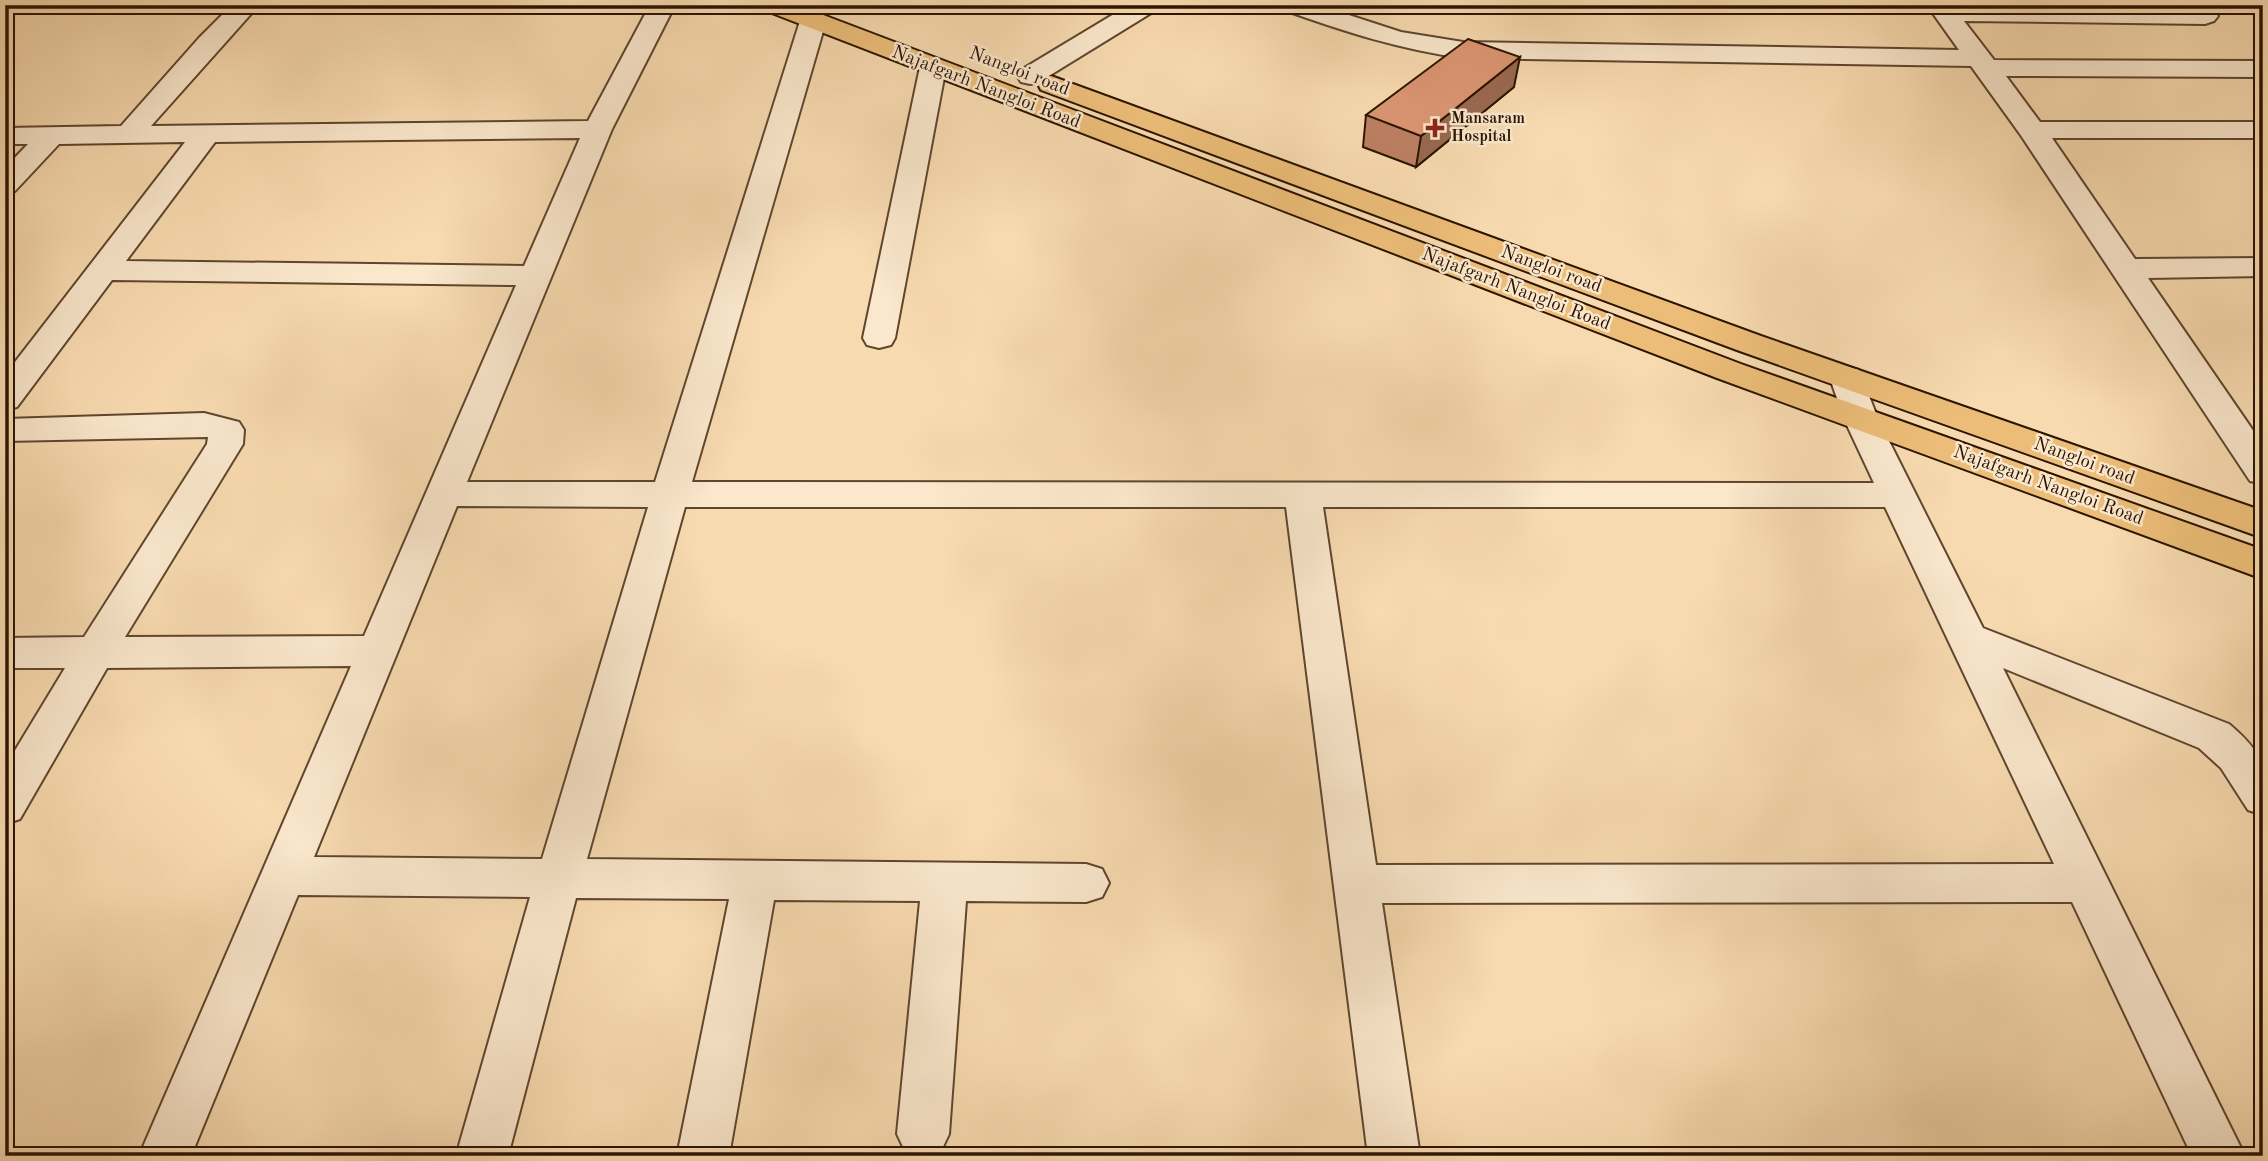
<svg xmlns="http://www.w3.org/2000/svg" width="2268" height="1161" viewBox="0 0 2268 1161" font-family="'Old Standard TT',serif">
	<rect width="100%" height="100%" fill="#f8dab0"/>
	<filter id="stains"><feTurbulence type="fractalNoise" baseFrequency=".00286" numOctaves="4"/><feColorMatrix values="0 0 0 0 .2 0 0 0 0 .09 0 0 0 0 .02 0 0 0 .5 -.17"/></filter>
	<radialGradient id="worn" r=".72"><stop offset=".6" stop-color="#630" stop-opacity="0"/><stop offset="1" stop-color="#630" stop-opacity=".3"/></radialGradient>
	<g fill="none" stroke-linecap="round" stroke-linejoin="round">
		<g stroke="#5e462d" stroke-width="4">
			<g id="minor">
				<path d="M232 5H259L151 126 588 121 650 5H675L612 129 467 482H655L800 21 804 16 813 13 822 16 826 21 692 482 1874 483 1844 419 1830 378 1835 370 1847 367 1859 370 1878 419 1983 628 2229 724C2268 757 2263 766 2263 815L2248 810 2221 768 2199 748 2003 668 2245 1156H2192L2072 902 1382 903 1420 1156H1368L1286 507H685L587 859 1086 864 1102 869 1109 883 1102 897 1086 902 966 901 949 1134 941 1151C928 1157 918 1157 905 1151L897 1134 920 901 774 900 729 1156H677L729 899 576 898 508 1156H456L530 897 298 895 191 1156H139L351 666 107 668 20 819 5 824V767L65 668H5V638L84 637 207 444 208 437 5 441V419L204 413 239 422 244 430 243 444 125 637 364 636 516 285 112 280 17 407 5 410V375L185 142 59 144 15 191 5 194V168L28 144H5V128L121 126 199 38ZM580 138 524 266 126 261 215 142ZM457 506 648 507 542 859 314 857ZM1323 507H1885L2054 864 1376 865Z"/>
				<path d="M1129 5H1159L1156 10 1039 82 1030 84 1021 82 1017 76 1021 70Z"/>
				<path d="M1281 5H1318L1401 32 1463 42 1959 50 1927 5 2214 11 2218 16 2214 21 2205 24 1964 21 1994 60 2263 61V77L2006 76 2040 122H2263V138H2052L2135 259 2263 258V276L2148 278 2263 445V484L2250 481 2020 134 1971 66 1463 58C1401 50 1343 31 1284 10Z"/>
				<path d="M933 59 942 61 946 67 895 338 891 345 879 348 867 345 863 338 920 67 924 61Z"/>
			</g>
		</g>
		<g stroke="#2b1401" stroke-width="4">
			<g id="major">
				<path d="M761 5H797L1741 364 2263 550V579L1717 378 764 10Z"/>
				<path d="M1051 76 1761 336 2263 511V538L1737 350 1041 90 1038 84 1041 78Z"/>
			</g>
		</g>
		<use href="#minor" fill="#fae7cc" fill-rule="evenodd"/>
		<use href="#major" fill="#ecbd78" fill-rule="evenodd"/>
	</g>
	<path fill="#bc8062" stroke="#2b1401" stroke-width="2" d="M1514 87 1416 167 1363 147 1366 115Z"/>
	<path fill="#996850" stroke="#2b1401" stroke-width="2" d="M1520 57 1514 87 1416 167 1421 136Z"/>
	<path fill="#db9572" stroke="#2b1401" stroke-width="2" d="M1468 39 1520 57 1421 136 1366 115Z"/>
	<path fill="#8f2418" stroke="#fae7cc" stroke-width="2.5" d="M1431.5 117.5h7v7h7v7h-7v7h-7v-7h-7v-7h7z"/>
	<g text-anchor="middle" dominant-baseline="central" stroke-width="5" stroke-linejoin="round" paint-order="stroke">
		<g font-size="16" font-weight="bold" fill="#2b1401" stroke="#fae7cc" text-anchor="start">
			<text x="1451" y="119">Mansaram<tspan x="1451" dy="18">Hospital</tspan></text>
		</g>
		<g font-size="19" fill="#2b1401" stroke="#fae7cc">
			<text transform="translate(1019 72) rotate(21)">Nangloi road</text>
			<text transform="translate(986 88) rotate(21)">Najafgarh Nangloi Road</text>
			<text transform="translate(1551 270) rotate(20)">Nangloi road</text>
			<text transform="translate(1516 290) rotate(21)">Najafgarh Nangloi Road</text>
			<text transform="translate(2084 462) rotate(20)">Nangloi road</text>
			<text transform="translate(2048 486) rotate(20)">Najafgarh Nangloi Road</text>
		</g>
	</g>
	<rect width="2268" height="1161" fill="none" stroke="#f8dab0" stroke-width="28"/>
	<rect x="7" y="7" width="2254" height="1147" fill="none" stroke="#2b1401" stroke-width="3.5"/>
	<rect x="14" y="14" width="2240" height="1133" fill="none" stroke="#2b1401" stroke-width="2"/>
	<rect width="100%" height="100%" filter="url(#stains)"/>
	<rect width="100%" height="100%" fill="url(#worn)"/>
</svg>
